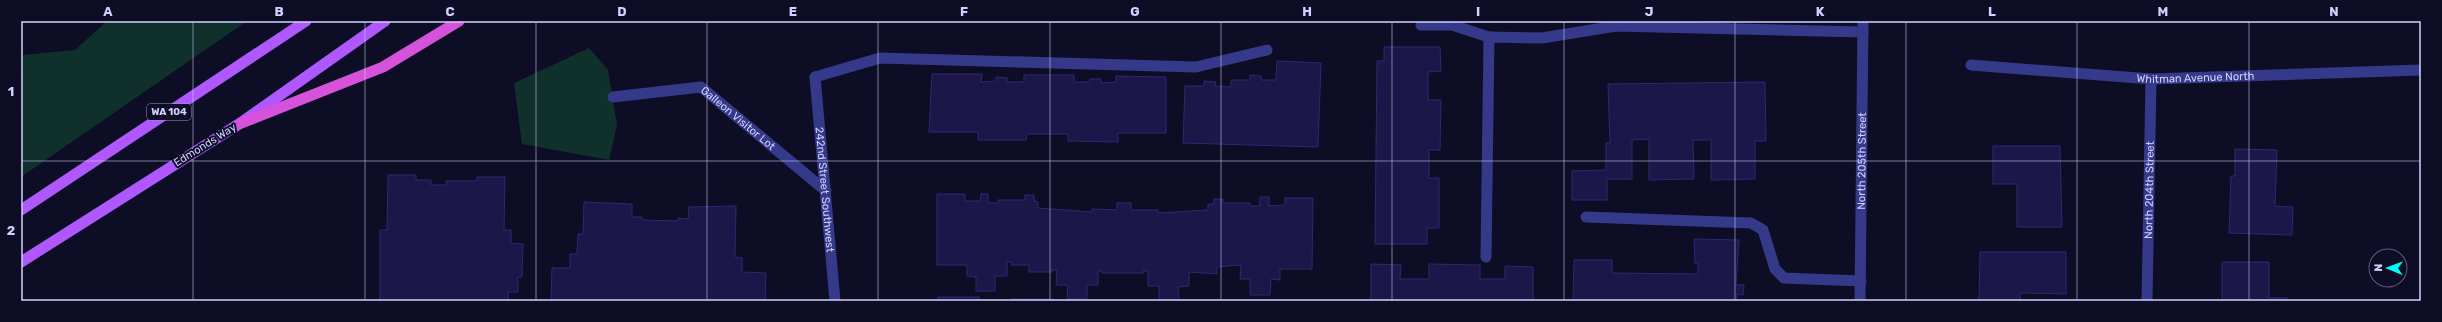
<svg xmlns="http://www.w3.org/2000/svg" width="2442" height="322" viewBox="0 0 2442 322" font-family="Rubik,sans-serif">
	<rect width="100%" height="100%" fill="#0e0d26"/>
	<g fill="#0f302b">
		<path d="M107 21H247L21 177 23 55 75 50Z"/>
		<path d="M589 48 608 70 617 125 609 160 522 144 514 83Z"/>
	</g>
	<g fill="#1c1748" stroke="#2e2776">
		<path d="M1384 47H1440L1441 71 1428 72V100H1441L1440 150H1429V178H1439V228H1427V244H1375L1377 61H1384Z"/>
		<path d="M1277 61 1321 63 1318 147 1183 143 1185 86H1204V81L1216 82 1215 86 1231 87V80H1250V75L1261 76V80H1276Z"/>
		<path d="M932 74H982L981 82 996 81V77L1007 78V82H1024V75H1074V82H1090V79H1101V83L1116 82V76L1166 77V133H1118V142L1068 141V134H1027L1026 140H978V132H929Z"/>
		<path d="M1765 82 1766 141H1755V179L1711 180V140H1693L1694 179 1649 180V139L1632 140V179H1607V200H1572V171L1606 170V143H1610L1608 84Z"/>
		<path d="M1993 146H2060L2062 227H2017V184H1993Z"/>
		<path d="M2235 149 2277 150 2275 206 2293 207 2292 235 2229 233 2231 176H2235Z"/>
		<path d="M388 175H416V180H431V185H446V181H477V177H505L504 230H511V243L523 244 522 277H518V292H508V301H380V230H387Z"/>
		<path d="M937 194H965V201H980L981 194H988V203H998V200H1025V195H1034V201L1038 202V208L1092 212V209L1117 210V203H1131V210H1158V213L1208 210V204H1214V199H1223V203H1250V206H1260V197H1269V206L1285 205V198H1313L1312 269H1280V280L1271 279 1270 295H1250V279H1240L1241 265 1217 267V274L1189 272V286L1178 287 1179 301H1159V286H1148V271H1143L1144 273H1102V271H1098V285H1087V299H1067L1068 285H1056L1057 270H1052V272H1029V265H1011V262H1007V276H995V291H976V277L967 276V265H937Z"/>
		<path d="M584 202 632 204V217H642V220L678 221V218L688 219 689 207 736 206 735 257 742 258V272L766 273 765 301H551L552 268H570V254H577L578 234H583Z"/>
		<path d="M1694 239 1739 240 1736 285H1744L1743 295 1737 294V301H1573L1574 260H1612V273L1698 274V263H1695Z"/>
		<path d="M1980 252H2066V294L2020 293V301H1979Z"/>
		<path d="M2222 262H2269V298H2287V301H2222Z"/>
		<path d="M1371 264 1401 265 1400 279H1429V264L1480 265V279H1505V266L1533 267V301H1371Z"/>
		<rect x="938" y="297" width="41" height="4"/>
		<rect x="1011" y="299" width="42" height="2"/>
	</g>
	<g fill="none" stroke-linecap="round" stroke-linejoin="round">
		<g stroke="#343a89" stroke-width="11">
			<path d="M1421 25H1452L1489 37"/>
			<path d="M815 77 880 58 1196 67 1267 50"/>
			<path id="s1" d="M613 97 701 87 826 191"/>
			<path d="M1586 217 1751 223 1763 230 1775 269 1784 278 1861 281"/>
			<path d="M1486 257 1489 37 1542 38 1616 26 1863 32"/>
		</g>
		<g stroke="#343a89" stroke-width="11">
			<path id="s2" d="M1971 65 2151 79 2421 70"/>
			<path id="s3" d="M815 77 835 301"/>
			<path id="s4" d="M2147 301 2151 79"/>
		</g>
		<path stroke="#343a89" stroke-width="11" id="s5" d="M1860 301 1863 21"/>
		<g stroke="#af58ff" stroke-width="11">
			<path d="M21 210 306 21"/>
			<path d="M21 262 239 124 385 21"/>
		</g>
		<path stroke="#d752da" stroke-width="11" d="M239 124 383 67 459 21"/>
	</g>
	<path fill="none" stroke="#d2d1ff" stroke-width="1" stroke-opacity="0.55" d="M193 21V301M365 21V301M536 21V301M707 21V301M878 21V301M1050 21V301M1221 21V301M1392 21V301M1564 21V301M1735 21V301M1906 21V301M2077 21V301M2249 21V301M21 161H2421"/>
	<g text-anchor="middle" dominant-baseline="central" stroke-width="4" stroke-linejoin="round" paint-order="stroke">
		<rect fill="#0e0d26" stroke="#9796be" stroke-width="1" x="147" y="104" width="44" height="16" rx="3"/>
		<g font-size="10" font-weight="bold" fill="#d2d1ff">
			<text x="169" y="112">WA 104</text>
		</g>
		<g font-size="11" fill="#d2d1ff" stroke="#0e0d26">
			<text stroke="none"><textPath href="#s2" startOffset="225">Whitman Avenue North</textPath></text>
			<text stroke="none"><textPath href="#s1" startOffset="137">Galleon Visitor Lot</textPath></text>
			<text transform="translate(205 145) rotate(-32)">Edmonds Way</text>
			<text stroke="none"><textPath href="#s5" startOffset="140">North 205th Street</textPath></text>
			<text stroke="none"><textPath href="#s3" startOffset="113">242nd Street Southwest</textPath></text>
			<text stroke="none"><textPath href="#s4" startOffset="111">North 204th Street</textPath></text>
		</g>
	</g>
	<rect width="2442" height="322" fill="none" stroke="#0e0d26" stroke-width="44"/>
	<g transform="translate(2388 268) rotate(271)"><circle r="19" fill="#0e0d26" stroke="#5c5b7d"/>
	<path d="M0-3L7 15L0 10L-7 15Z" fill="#00fcfa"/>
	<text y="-6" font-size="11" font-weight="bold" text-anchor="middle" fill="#d2d1ff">N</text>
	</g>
	<rect x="22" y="22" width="2398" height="278" fill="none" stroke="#d2d1ff" stroke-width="1.5"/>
	<g font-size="13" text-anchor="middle" font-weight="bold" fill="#d2d1ff">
		<text x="108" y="16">A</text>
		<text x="279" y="16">B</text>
		<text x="450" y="16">C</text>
		<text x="622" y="16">D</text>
		<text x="793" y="16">E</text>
		<text x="964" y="16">F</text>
		<text x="1135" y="16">G</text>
		<text x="1307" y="16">H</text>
		<text x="1478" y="16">I</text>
		<text x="1649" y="16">J</text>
		<text x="1820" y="16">K</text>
		<text x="1992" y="16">L</text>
		<text x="2163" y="16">M</text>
		<text x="2334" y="16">N</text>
		<text x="11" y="96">1</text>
		<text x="11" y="235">2</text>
	</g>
</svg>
